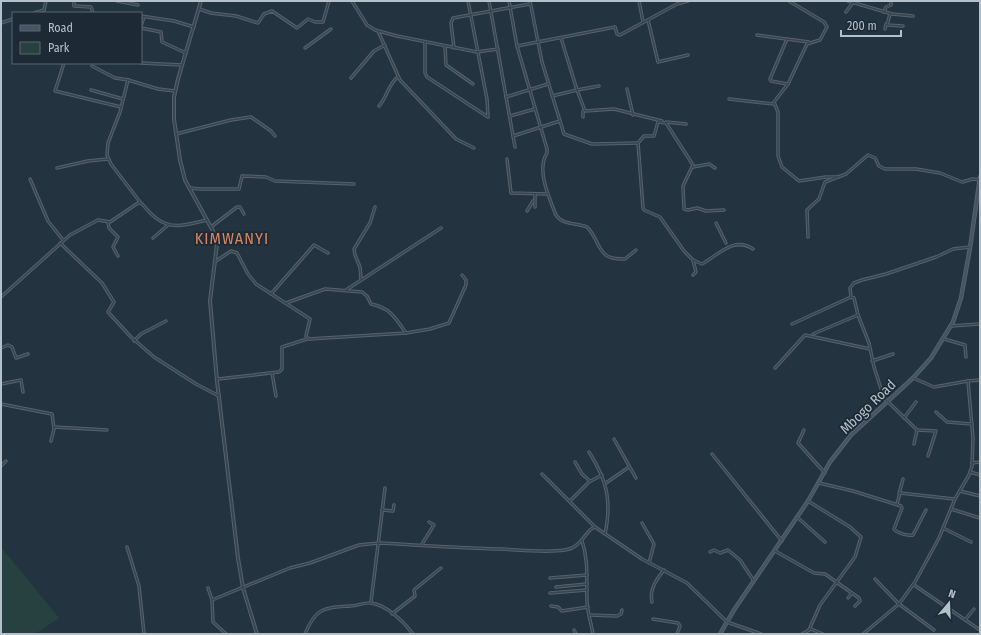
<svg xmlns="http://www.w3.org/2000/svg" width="981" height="635" viewBox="0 0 981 635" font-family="'Fira Sans Condensed',sans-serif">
	<rect width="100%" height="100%" fill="#243340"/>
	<path fill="#264140" d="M1 547 59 618 35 634H1Z"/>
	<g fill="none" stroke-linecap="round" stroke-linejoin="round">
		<g stroke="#56636d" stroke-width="3.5">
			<g id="minor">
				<path d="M74 1V6L91 7 93 13"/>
				<path d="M117 1 138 5"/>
				<path d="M352 1 367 25 375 30 397 36 477 52 498 49"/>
				<path d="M489 1 515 147"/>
				<path d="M509 1 517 46 547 149V153C536 170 549 197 556 215 562 225 577 223 587 227 602 242 595 260 625 259L636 250"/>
				<path d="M530 1 542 62 564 134 592 144 638 143"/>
				<path d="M639 1 643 22"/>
				<path d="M789 1 824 22 827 27 820 40 807 44 788 84 774 102 778 112V156L782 167 799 181 826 177H838"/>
				<path d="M848 1 892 14 913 16"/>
				<path d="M199 9 211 13 236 16 258 23 264 14 272 11 297 28 308 19 315 22H323L329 1"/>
				<path d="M846 12 854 1"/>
				<path d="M884 12 886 7 891 5V1"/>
				<path d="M34 13 44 10 46 1"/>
				<path d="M890 14 887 25 903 26"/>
				<path d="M141 16 174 21 194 27"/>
				<path d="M648 20 658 62 688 55"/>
				<path d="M1 23 13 19"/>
				<path d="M141 26 144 17"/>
				<path d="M141 28 161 32 162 42 186 53"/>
				<path d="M885 29 886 24"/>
				<path d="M378 31 400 80 456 139 474 148"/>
				<path d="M757 35 809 42"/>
				<path d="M561 38 577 90 599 86"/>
				<path d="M787 39 770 79 771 81 787 84"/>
				<path d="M425 42V73L427 77 488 117 487 99 468 1"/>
				<path d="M445 46 446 65 473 84"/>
				<path d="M517 46 615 27 617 34 620 35 677 4 688 1"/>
				<path d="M305 48 331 29"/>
				<path d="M454 48 451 23 453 18 530 4"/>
				<path d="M64 63 55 91 121 107"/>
				<path d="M141 63 182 65"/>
				<path d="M92 66 115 78 129 80"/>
				<path d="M351 78 374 51 385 45"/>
				<path d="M627 89 633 115"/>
				<path d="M91 90 123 99"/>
				<path d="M552 96 577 90 585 111 614 109 662 121"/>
				<path d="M506 97 548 84"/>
				<path d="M729 99 774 104"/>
				<path d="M379 106C388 96 388 84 398 77"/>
				<path d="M583 111V117"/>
				<path d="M510 116 535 109"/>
				<path d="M666 122 686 124"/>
				<path d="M176 134 231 120 251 117 271 131 275 136"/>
				<path d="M513 136 560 121"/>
				<path d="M507 159 511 193 547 194"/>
				<path d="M693 167 709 164 715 168"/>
				<path d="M57 168 88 161 108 159"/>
				<path d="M30 179 48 221 63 240"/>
				<path d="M190 188 200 189H239L242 176 266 177 275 181 354 184"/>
				<path d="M535 194V207"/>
				<path d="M140 202 111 164 107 155 108 143 120 112 128 80 158 89 175 91"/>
				<path d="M527 211 533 201"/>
				<path d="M108 222 109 228 118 237 113 247 118 256"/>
				<path d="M716 223 726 243"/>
				<path d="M211 227 237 207H240L244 214"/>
				<path d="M808 237 807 210 819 199 825 182 846 174 868 155 875 158 879 166 885 169H916L940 173 962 182 973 179 980 180"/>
				<path d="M153 238 168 225"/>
				<path d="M60 243 102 283 114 302 108 312 131 337 154 357 196 384 219 396"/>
				<path d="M693 260 702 264C718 255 734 236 753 249"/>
				<path d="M216 261 231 251 237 253 248 274 256 284 310 319 306 336 309 339 406 333 430 329 449 323 466 285V280L462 275"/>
				<path d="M693 275 696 272 693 260 684 251 660 217 644 210 643 208 638 143 644 136H654L658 122 666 123 693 165 683 186 684 209 688 210 697 208 706 211 724 210"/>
				<path d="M361 279 360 267 355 255 354 249 370 223 375 207"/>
				<path d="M346 290 441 228"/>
				<path d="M271 294 314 245 328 253"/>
				<path d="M1 297 70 235 98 220 110 222 138 203H141C146 208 150 214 156 218 172 231 189 224 207 220"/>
				<path d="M851 297 850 288 854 283 862 280 886 274 936 257 953 249 970 247"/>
				<path d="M286 303 325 289 362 292 367 296 371 304C390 308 395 317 406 333"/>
				<path d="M792 324 851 297 854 298 858 315 869 343 874 367 884 398 917 430 936 431 928 456"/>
				<path d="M951 326 980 324"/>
				<path d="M813 334 858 315"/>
				<path d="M944 339 965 345 966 357"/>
				<path d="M134 341 141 334 166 321"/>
				<path d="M1 348 8 345 12 347 16 358 28 354"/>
				<path d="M872 361 893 354"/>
				<path d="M775 368 805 335 870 349"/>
				<path d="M272 373 276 396"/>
				<path d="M218 379 279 372 282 369V347L307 339"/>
				<path d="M968 381 980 380"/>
				<path d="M1 384 21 380 23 392"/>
				<path d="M1 404 52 414 54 429 51 441"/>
				<path d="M936 412 947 422 972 424"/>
				<path d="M904 418 916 402"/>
				<path d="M54 427 107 430"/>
				<path d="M804 430 798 443 825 473"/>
				<path d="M614 439 636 478"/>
				<path d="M914 444 917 430"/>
				<path d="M589 452C607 480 612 501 605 534"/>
				<path d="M712 454 782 541"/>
				<path d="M575 462 582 474 590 481"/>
				<path d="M972 463 980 462"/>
				<path d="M1 466 6 461"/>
				<path d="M970 472 980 475"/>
				<path d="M542 474 595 527"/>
				<path d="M606 483 629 467"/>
				<path d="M819 483 853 491 901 506 902 508 894 529C897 533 907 536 913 535L926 510"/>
				<path d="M960 491 980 496"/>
				<path d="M899 494 903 479"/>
				<path d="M570 501 589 482 602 475"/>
				<path d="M808 501 850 527 861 537 855 557 820 605 809 630"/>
				<path d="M897 504 900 493 954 499"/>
				<path d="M951 509 980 518"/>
				<path d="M382 510 393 511 394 505"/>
				<path d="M797 517 825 542"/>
				<path d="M642 523 654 544 649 563"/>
				<path d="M943 528 971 542"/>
				<path d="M582 541C589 561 586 581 587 600 587 611 591 623 593 634"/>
				<path d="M422 544 434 525 429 522"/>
				<path d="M127 547 139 586 144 634"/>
				<path d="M775 551 814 573 825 574 859 598 860 601 855 606"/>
				<path d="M710 552 714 550 720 553 728 550 740 560 754 581"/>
				<path d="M550 578 587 575"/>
				<path d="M875 579 899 604 934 630"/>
				<path d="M914 585 980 630"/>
				<path d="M556 587 587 584"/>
				<path d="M208 588 212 600 213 622 226 634"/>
				<path d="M550 593 587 590"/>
				<path d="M848 598 852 593"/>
				<path d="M212 600 290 568 310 563 359 545 379 543C419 545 460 548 501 549 522 550 544 553 565 550 582 548 586 529 595 527L642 559 687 583 727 622 761 634"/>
				<path d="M371 602 385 488"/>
				<path d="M652 602C649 589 657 579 664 570"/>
				<path d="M551 606 558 607 562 611 588 607"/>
				<path d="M392 614 415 596 414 590 441 568"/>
				<path d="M590 615 617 616 621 614 622 610"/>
				<path d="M653 619 678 623 680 626 677 634"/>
				<path d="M965 620 974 609"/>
				<path d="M574 630 576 634"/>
				<path d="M305 634C316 607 324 608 350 606 357 606 365 602 371 603 387 605 404 622 413 634"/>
				<path d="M802 634 811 629 823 634"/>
				<path d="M863 634 899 604 915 582 939 538 955 499 969 475 972 466 973 438 968 381 934 387 913 378"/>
			</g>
		</g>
		<g stroke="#56636d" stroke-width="4">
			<path id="tertiary" d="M201 1 178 79 174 97V119L180 160 185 180 213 231 217 244 210 301 217 381 238 558 243 588 257 634"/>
		</g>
		<g stroke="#56636d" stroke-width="4.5">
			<path id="secondary" d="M720 634 734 610 808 501 830 462 851 435 913 378 931 358 953 322 961 298 970 248 980 177"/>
		</g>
		<use href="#minor" stroke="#384550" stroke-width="1.5"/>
		<use href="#tertiary" stroke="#384550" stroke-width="2"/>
		<use href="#secondary" stroke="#465463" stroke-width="2.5"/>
	</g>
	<g text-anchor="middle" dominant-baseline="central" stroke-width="3.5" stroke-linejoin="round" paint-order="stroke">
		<g font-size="14" fill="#b4c0ca" stroke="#1d2a35">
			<text transform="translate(868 407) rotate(-44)">Mbogo Road</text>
		</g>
		<g font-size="16" letter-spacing="1" fill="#d98561" stroke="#1d2a35">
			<text x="232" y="238">KIMWANYI</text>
		</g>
	</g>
	<rect width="981" height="635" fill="none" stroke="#b4c0ca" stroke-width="4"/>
	<rect x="12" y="12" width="130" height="52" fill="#1d2a35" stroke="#596671"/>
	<rect x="20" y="25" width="20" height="6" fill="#465463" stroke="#596671"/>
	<text x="48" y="32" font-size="12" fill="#b4c0ca">Road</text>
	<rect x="20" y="42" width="20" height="12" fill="#264140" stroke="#596671"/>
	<text x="48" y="52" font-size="12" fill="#b4c0ca">Park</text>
	<g transform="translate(949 603) rotate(19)" stroke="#1d2a35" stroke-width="3" paint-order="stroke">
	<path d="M0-3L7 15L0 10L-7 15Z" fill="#b4c0ca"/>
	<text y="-6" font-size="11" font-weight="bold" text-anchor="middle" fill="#b4c0ca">N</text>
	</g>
	<path d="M841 30v6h60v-6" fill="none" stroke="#b4c0ca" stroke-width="2"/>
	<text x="847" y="30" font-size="12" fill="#b4c0ca" stroke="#1d2a35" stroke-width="3" paint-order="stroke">200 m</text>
</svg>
